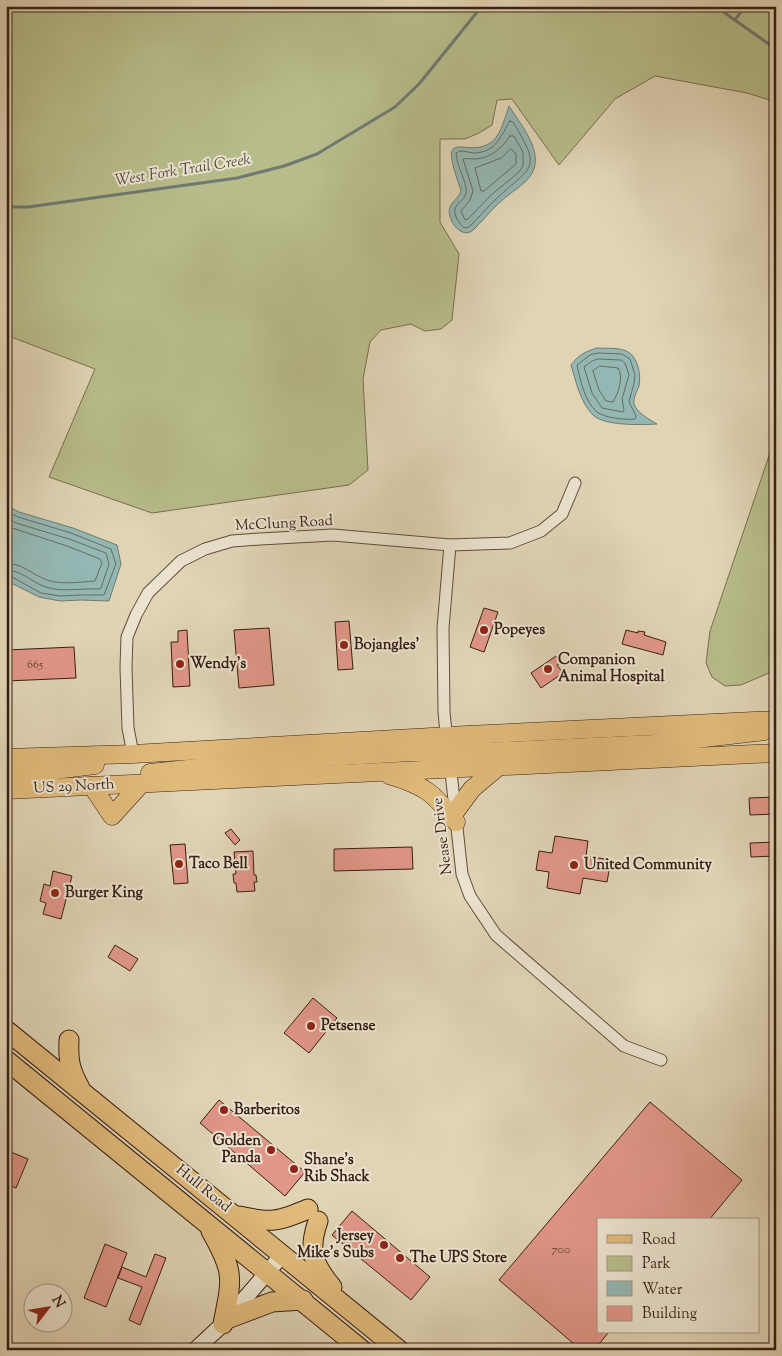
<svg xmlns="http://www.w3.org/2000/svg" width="782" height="1356" viewBox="0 0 782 1356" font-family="'Sorts Mill Goudy',serif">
	<rect width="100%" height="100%" fill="#e0d4b5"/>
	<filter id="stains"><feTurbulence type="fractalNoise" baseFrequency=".004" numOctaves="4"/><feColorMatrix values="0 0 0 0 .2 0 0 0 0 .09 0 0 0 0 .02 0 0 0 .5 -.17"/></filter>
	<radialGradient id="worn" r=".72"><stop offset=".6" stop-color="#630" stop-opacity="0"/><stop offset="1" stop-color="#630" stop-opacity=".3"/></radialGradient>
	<g fill="#b7bc8a" stroke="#786e4f">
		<path d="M6 6H776V102L747 93 655 76 615 99 559 165 512 99 497 100 492 125 479 133 465 139H440V222L459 254 452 320 441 329 425 331 411 324 381 330 370 342 363 379 368 470 349 485 152 513 49 477 95 369 6 335Z"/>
		<path d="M776 435V670L741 685 725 686 712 677 706 663 710 631Z"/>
	</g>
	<g fill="#94b7b3" stroke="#6f7a73">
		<path d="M509 106C522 127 550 158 526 181 518 189 507 195 499 203 489 212 482 222 472 231 459 239 446 217 450 207 453 200 460 197 461 190 435 120 468 162 493 141 502 132 505 117 509 106Z"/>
		<path d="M597 348C616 349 632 345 638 367 640 373 640 379 639 386 637 391 633 398 634 404 637 413 650 420 657 424 642 425 604 426 593 415 580 402 576 381 571 365 578 355 587 351 597 348Z"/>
		<path d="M6 505 19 512 73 528 117 545 121 564 109 601 81 600 60 601 39 597 9 582H6Z"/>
	</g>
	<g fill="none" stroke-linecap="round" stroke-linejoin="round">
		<g stroke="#666b64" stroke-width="1">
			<path d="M510 121 513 122C542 170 533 165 497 198 487 207 479 218 469 227L465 228C461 226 460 223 457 219 448 202 469 203 466 188 464 176 457 166 456 153L460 151C465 151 471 153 476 153 497 151 501 135 510 121Z"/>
			<path d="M510 136H514L523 152V166L518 173 491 195 468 219 465 220 461 211 470 200 473 191 463 159C468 158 471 159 476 159 491 158 502 148 510 136Z"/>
			<path d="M511 149 516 154V164L484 191H481L475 168 501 158Z"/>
			<path d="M598 353 622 354 630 359 635 375 634 383 629 402 636 416 635 419C625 420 605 418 597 412 585 402 580 380 577 365L590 355Z"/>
			<path d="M599 359 621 360 625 363 629 375 622 399 624 410 623 412 602 408 592 393 584 367 592 361Z"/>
			<path d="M600 366 618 368C624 377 618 394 613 402L606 401 599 390 593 371Z"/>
			<path d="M6 511 18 517 71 533 111 549 116 564 104 595H81L60 596 41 593 12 577H6"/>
			<path d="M6 518 16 523 69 539 106 553 109 564 101 588 99 589C81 588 60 593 43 586 31 581 20 570 6 570"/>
			<path d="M6 526 67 546 100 559 102 563 95 581C80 582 61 585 47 580 33 575 22 563 6 563"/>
		</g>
		<g stroke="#6f7a73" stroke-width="3">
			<path d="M715 6 776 49"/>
			<path d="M735 20 745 6"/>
			<path d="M6 207H28L237 178 284 166 317 154 395 107 419 84 482 6"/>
		</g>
	</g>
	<g fill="#e19688" stroke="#381f14">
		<path d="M484 608 498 612 484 652 470 647Z"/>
		<path d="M349 621 353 669 338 670 335 622Z"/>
		<path d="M269 628 274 685 239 688 234 630Z"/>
		<path d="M187 630 190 686 173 687 171 642H178V631Z"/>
		<path d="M626 630 638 633V631L645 632 644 635 666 642 663 655 622 644Z"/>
		<path d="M74 647 76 678 6 681V650Z"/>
		<path d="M556 656 561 663 557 665 563 673 541 688 531 673Z"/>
		<path d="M776 797V814L750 815 749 798Z"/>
		<path d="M231 829 240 840 235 845 225 833Z"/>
		<path d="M555 836 588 841 586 856 611 860 607 882 583 878 580 894 547 888 549 872 536 870 539 851 552 853Z"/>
		<path d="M776 842V856L751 857 750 843Z"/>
		<path d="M185 844 188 883 174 884 170 845Z"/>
		<path d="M412 847 413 869 334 871V849Z"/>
		<path d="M253 851 254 875H256L257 882H254L255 891 237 892 236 883H234L233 874H236L234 852Z"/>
		<path d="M53 871 72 876 61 919 43 914 46 903 40 901 44 884 50 886Z"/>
		<path d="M115 945 138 959 130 971 108 957Z"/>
		<path d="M313 998 337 1018 309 1053 284 1033Z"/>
		<path d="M219 1100 305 1172 285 1196 200 1123Z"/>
		<path d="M650 1102 742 1180 709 1220H598V1332H609L594 1350H581L499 1280Z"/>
		<path d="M6 1150 28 1159 16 1188 6 1184Z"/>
		<path d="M352 1211 430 1277 411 1300 332 1235Z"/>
		<path d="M105 1244 127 1253 106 1307 84 1298Z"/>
		<path d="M155 1254 166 1258 140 1325 129 1320 142 1287 118 1278 122 1267 146 1277Z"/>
	</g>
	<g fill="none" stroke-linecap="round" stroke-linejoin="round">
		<g stroke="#624c3c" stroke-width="13">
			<g id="minor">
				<path d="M447 743 444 712 443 628 450 545"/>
				<path d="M133 754 128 728 126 667 127 637 136 615 148 593 181 561 205 549 232 541 260 539 333 535 450 545 510 543 541 531 562 514 575 483"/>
				<path d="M450 763 462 874 470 896 496 935 624 1046 661 1060"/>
			</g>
		</g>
		<g stroke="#381f14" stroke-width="17">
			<path id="secondary" d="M195 1350 223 1324 283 1254"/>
		</g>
		<g stroke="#381f14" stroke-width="19">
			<g id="primary">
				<path d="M6 758 133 754 467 735 776 720"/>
				<path d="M150 773 260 761 412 752H485L652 744 765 731"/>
				<path d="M389 775C424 785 434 793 456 822"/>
				<path d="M6 776 95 765"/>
				<path d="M92 786 112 816 141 784"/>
				<path d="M6 790 776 753"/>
				<path d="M455 812 472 789 498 767"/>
			</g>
		</g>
		<g stroke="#381f14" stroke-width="21">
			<g id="trunk">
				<path d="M6 1030 399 1350"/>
				<path d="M69 1040C68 1061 70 1070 80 1088"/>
				<path d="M6 1060 362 1350"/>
				<path d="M239 1216C271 1223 278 1222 308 1209"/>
				<path d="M318 1221C308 1250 312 1263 332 1287"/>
				<path d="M211 1231C235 1273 232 1278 223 1324"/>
				<path d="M227 1319 272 1302 303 1300"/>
			</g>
		</g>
		<use href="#minor" stroke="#ebe3cf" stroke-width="11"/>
		<use href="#secondary" stroke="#ebe3cf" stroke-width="15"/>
		<use href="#primary" stroke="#e0ba7a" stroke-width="18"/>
		<use href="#trunk" stroke="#e0ba7a" stroke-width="19"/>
	</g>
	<g fill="#8f2418" stroke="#ebe3cf" stroke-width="2">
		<circle cx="484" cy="630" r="5"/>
		<circle cx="344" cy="645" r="5"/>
		<circle cx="180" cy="664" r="5"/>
		<circle cx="548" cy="669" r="5"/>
		<circle cx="179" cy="864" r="5"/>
		<circle cx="574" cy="865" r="5"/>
		<circle cx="55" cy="893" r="5"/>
		<circle cx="311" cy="1026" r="5"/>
		<circle cx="224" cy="1110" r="5"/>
		<circle cx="271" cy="1150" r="5"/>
		<circle cx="294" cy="1169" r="5"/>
		<circle cx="384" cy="1245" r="5"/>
		<circle cx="400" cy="1258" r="5"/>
	</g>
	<g text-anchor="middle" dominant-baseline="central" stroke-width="4" stroke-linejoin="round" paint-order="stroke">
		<g font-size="12" fill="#623d31">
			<text x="35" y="665">665</text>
			<text x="561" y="1250">700</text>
		</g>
		<g font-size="15" fill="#381f14" stroke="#ebe3cf">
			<text transform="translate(284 524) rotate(-3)">McClung Road</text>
			<text transform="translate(74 787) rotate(-3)">US 29 North</text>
			<text transform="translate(443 836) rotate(-97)">Nease Drive</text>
			<text transform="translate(203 1189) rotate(39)">Hull Road</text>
		</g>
		<g font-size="15" font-weight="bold" fill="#381f14" stroke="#ebe3cf" text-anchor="start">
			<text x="494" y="630">Popeyes</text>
			<text x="354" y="645">Bojangles'</text>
			<text x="558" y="660">Companion<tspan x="558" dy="17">Animal Hospital</tspan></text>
			<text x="190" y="664">Wendy's</text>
			<text x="189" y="864">Taco Bell</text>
			<text x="584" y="865">United Community</text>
			<text x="65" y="893">Burger King</text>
			<text x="321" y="1026">Petsense</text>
			<text x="234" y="1110">Barberitos</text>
			<text x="261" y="1141" text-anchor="end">Golden<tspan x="261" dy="17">Panda</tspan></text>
			<text x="304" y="1160">Shane’s<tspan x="304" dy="17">Rib Shack</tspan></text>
			<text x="374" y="1236" text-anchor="end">Jersey<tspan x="374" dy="17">Mike's Subs</tspan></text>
			<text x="410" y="1258">The UPS Store</text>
		</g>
		<g font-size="16" font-style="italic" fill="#544d44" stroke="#ebe3cf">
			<text transform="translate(183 171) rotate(-9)">West Fork Trail Creek</text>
		</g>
	</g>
	<rect width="782" height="1356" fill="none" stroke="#e0d4b5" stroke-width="25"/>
	<rect x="8" y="8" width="767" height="1341" fill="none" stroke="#381f14" stroke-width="2.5"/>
	<rect x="12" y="12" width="757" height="1331" fill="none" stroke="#381f14"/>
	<rect x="597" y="1218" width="162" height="115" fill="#ebe3cf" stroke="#a39584"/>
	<rect x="607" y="1235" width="25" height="8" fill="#e0ba7a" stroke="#a39584"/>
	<text x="642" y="1244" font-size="15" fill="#381f14">Road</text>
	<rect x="607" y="1256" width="25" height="15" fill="#b7bc8a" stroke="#a39584"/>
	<text x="642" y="1268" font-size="15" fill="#381f14">Park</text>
	<rect x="607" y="1281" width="25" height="15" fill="#94b7b3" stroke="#a39584"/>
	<text x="642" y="1294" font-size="15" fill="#381f14">Water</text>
	<rect x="607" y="1306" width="25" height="15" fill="#e19688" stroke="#a39584"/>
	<text x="642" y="1318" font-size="15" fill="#381f14">Building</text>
	<g transform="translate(48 1308) rotate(59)"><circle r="24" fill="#ebe3cf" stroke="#a39584"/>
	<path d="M0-4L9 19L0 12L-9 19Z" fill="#8f2418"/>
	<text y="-8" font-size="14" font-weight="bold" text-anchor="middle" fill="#381f14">N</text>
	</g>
	<rect width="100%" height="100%" filter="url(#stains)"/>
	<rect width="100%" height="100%" fill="url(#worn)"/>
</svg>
